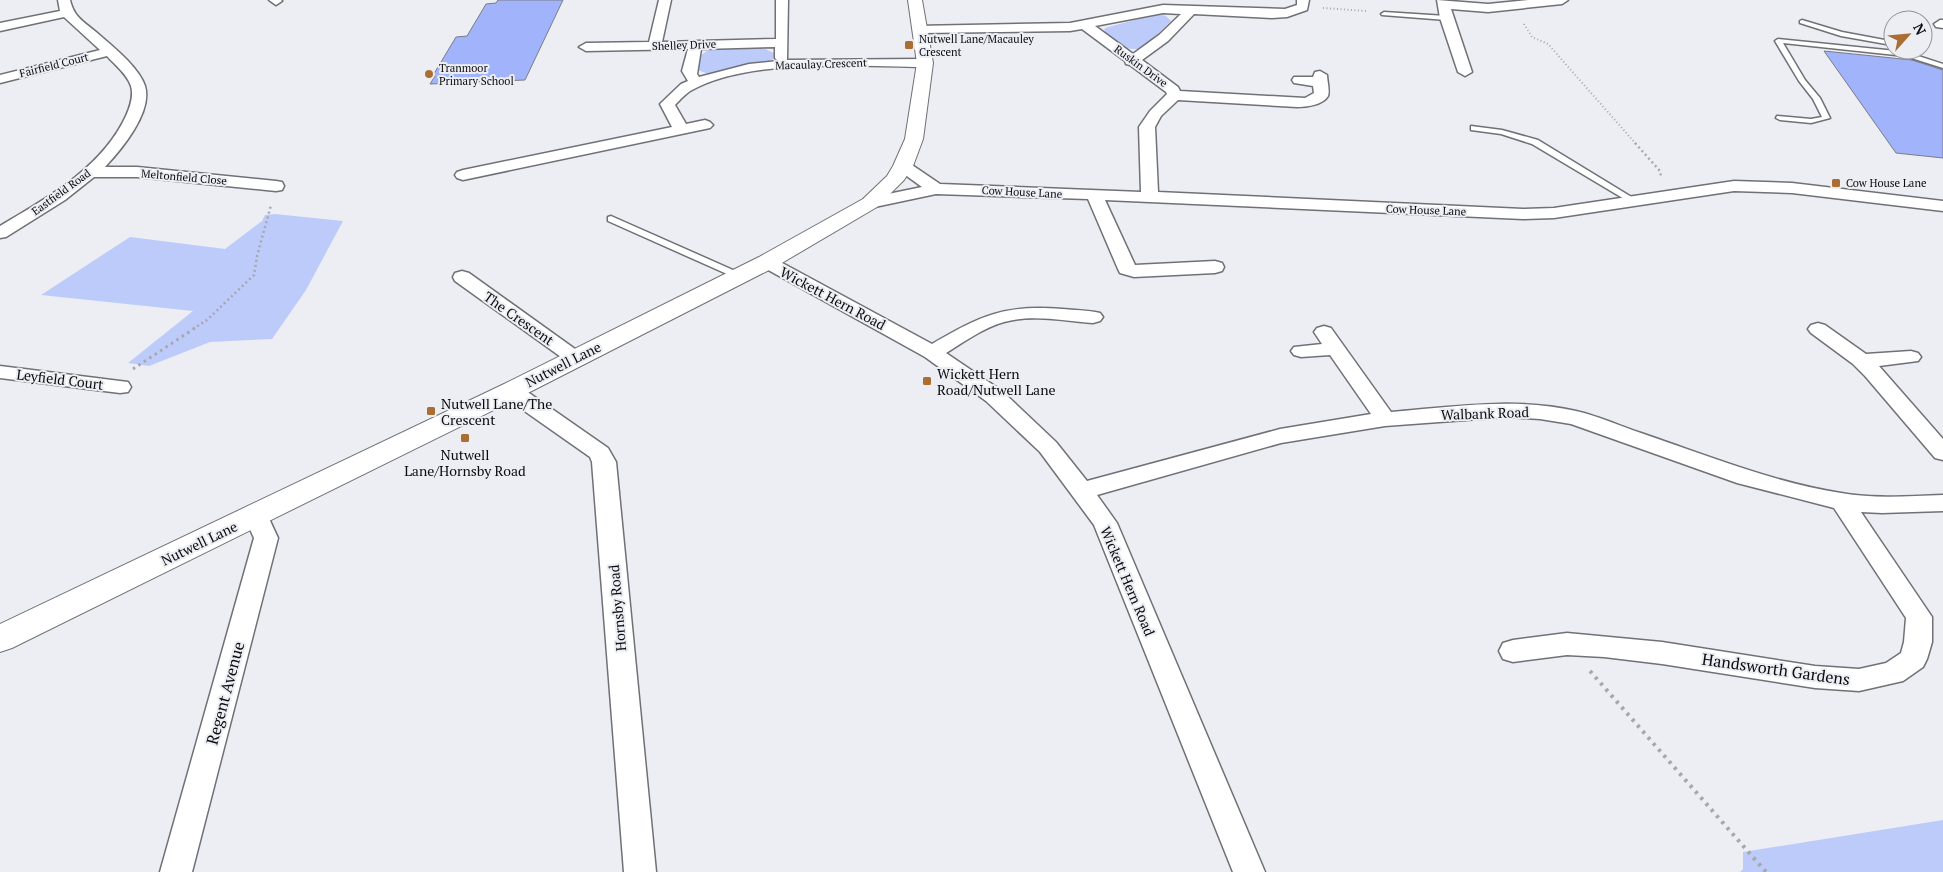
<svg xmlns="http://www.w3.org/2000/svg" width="1943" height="872" viewBox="0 0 1943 872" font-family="'PT Serif',serif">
	<rect width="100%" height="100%" fill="#eceef4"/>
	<g fill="#bdcbfa">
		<path d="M1158 14 1166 16 1171 21 1143 48C1128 52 1109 45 1104 29L1108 27Z"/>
		<path d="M719 47H761L776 54 775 58 766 63 714 73 708 74 698 70 701 55 710 49Z"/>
		<path d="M275 214 343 221 306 290 272 339 210 342 149 366 128 363 193 311 41 295 130 237 225 249 262 221 265 215Z"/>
		<path d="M1943 820V872H1740L1743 869V852Z"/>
	</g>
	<g fill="#a1b3fa" stroke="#7b7d83">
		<path d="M498 0H563L525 80 430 84 435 76 432 77 456 37 467 36 486 4 496 3Z"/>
		<path d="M1824 51 1912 60 1943 70V158L1896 153Z"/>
	</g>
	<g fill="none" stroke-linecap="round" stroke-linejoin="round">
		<g stroke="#6f7177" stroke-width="3">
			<g id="service">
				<path d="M1384 12 1446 16 1449 18 1446 20 1382 15 1381 14Z"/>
				<path d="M1802 20 1842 32 1890 41 1893 43V48L1886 44 1841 36 1800 23V21Z"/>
				<path d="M1778 39 1906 52 1943 64V68L1905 56 1783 43 1805 80 1820 98 1830 118 1811 123 1780 120 1776 118 1777 116 1811 119 1822 117 1813 99 1799 81 1775 41Z"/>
				<path d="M1471 126 1502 130 1538 140 1638 201 1637 203H1631L1532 144 1501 134 1471 130Z"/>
				<path d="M611 216 742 274 744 276 742 278H736L608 221V217Z"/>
			</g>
		</g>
		<g stroke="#6f7177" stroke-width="3">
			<g id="minor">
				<path d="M58 0H70C74 17 83 21 96 32 111 45 139 67 145 86 153 112 121 150 105 167H137L276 181 282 182 284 186 282 190 276 191 137 177H94L65 200 6 237 0 238V226C47 198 102 168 126 116 130 107 134 96 131 86 127 74 115 65 107 56L0 83V75L100 50 64 17 0 31V23L60 11Z"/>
				<path d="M269 0H281L282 1 276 5Z"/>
				<path d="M659 0H671L662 42 776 39V0H788L787 60 925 59 932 63 925 67C860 66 749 58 692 90 686 93 680 100 675 105L686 124 705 120 710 122 713 125 710 128 463 180 457 178 455 175 457 172 463 170 672 127 660 104 681 84 688 81 682 71 688 49 586 51 579 47 586 43 649 42ZM775 47V58L778 61 749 64 699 77 697 74 701 49Z"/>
				<path d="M1297 0H1309L1307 10 1287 17 1272 18 1194 14 1168 41 1142 60 1178 87 1180 91 1305 98 1314 93 1313 86 1294 83 1292 80 1294 77H1313L1315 72 1320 71 1327 75C1327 80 1330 91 1328 96 1323 105 1306 107 1297 107L1178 100 1161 116 1155 127 1158 192 1523 209 1554 208 1734 181 1792 183 1943 201V211L1792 193 1734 191 1554 218 1523 219 1105 200 1135 265 1215 261 1222 263 1224 267 1222 271 1215 273 1134 277 1120 273 1118 269 1088 199 936 194 870 208 864 207 862 203 864 199 922 187 897 169 895 166 897 163H909L940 184 1141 192 1139 127 1150 111 1167 94 1166 92 1130 65 1126 64 1125 61 1082 29 1070 31 921 33 915 29 916 26 1070 23 1163 5 1285 9 1297 5ZM1163 13 1181 14 1159 35 1133 54 1095 26Z"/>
				<path d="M1437 0 1488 4 1528 0H1568L1562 4 1488 12 1451 9 1472 72 1465 76 1458 72 1440 18Z"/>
				<path d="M1940 20H1943V28L1936 27 1934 24Z"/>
				<path d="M767 257 773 258 932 344C980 316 1005 304 1062 309 1074 310 1088 310 1100 313L1103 317 1100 321 1093 323C1065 321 1032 314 1004 322 983 328 964 342 946 353L1002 391 1056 442 1087 481 1280 429 1371 414 1330 355 1301 357 1294 355 1291 351 1294 347 1322 344 1314 332 1317 328 1324 326 1331 328 1391 412C1453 407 1515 397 1576 411 1598 416 1620 426 1641 433 1706 455 1772 482 1841 493 1874 499 1909 496 1943 495V511L1882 513 1861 512 1932 617V642L1927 659 1923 667 1903 681 1859 691 1815 688 1662 664 1604 657 1567 655 1513 662 1503 659 1499 651 1503 643 1513 640 1567 633 1662 642 1815 666 1859 669 1886 663 1901 653 1904 642 1906 618 1834 508 1737 483 1571 424 1540 419 1507 417 1385 426 1281 443 1097 495 1117 523 1265 872H1233L1094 525 1040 452 986 401 925 357 761 266 758 262 761 258Z"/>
				<path d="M462 271 469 273 582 354 585 358 582 362 575 364 568 362 455 281 453 277 455 273Z"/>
				<path d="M1818 323 1825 325 1866 354 1911 351 1918 353 1921 357 1918 361 1879 366 1943 439V460L1935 458 1865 376 1853 364 1811 333 1808 329 1811 325Z"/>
				<path d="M0 366 128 382 131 387 128 392 120 393 0 378Z"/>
				<path d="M511 384 519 386 608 448 616 462 656 872H624L592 462 590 457 503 396 500 391 503 386Z"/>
				<path d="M256 507 265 510 278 538 192 872H160L254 538 244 516 247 510Z"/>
			</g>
		</g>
		<g stroke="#6f7177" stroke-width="2">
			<path id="tertiary" d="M908 0H922L933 63 923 139 913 166 904 180 877 207 775 267 520 397 12 648 0 652V624L502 385 759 257 863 199 887 176 893 166 905 139 917 63Z"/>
		</g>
		<g stroke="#a7a8ad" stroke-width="2" stroke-dasharray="1 2.5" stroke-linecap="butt">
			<path d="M1323 8 1367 11"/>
			<path d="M1524 24 1532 37 1548 44 1636 144"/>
		</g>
		<g stroke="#a7a8ad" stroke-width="2.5" stroke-dasharray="2 3" stroke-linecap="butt">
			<path d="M1635 143 1660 171 1661 177"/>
			<path d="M193 329 207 320 254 275 257 256 271 205"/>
		</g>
		<path stroke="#a7a8ad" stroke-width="3" stroke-dasharray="2.5 4" stroke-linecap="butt" d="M133 369 195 328"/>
		<path stroke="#a7a8ad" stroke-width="4" stroke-dasharray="3 5" stroke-linecap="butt" d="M1590 671 1766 872"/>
		<use href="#service" fill="#fff" fill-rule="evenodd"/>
		<use href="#minor" fill="#fff" fill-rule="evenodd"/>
		<use href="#tertiary" fill="#fff" fill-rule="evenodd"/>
	</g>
	<g fill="#ab6e32" stroke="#eceef4" stroke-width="2">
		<rect x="904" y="40" width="10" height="10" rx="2.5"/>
		<circle cx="429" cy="74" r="5"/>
		<rect x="1831" y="178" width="10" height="10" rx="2.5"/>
		<rect x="922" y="376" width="10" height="10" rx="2.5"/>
		<rect x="426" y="406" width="10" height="10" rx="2.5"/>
		<rect x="460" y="433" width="10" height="10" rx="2.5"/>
	</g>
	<g text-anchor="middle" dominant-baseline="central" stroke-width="4" stroke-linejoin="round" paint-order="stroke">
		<g font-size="11" fill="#0b0b0d" stroke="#eceef4" text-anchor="start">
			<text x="919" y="39">Nutwell Lane/Macauley<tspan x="919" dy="13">Crescent</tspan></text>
			<text x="439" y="68">Tranmoor<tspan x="439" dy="13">Primary School</tspan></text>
			<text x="1846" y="183">Cow House Lane</text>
		</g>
		<g font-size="11" fill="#0b0b0d" stroke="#eceef4">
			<text transform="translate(684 45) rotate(-2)">Shelley Drive</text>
			<text transform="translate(821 64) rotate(-2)">Macaulay Crescent</text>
			<text transform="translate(54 65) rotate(-14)">Fairfield Court</text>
			<text transform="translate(1141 66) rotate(36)">Ruskin Drive</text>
			<text transform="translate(184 177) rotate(5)">Meltonfield Close</text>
			<text transform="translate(61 192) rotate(-36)">Eastfield Road</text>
			<text transform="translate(1022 192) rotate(3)">Cow House Lane</text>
			<text transform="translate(1426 210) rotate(2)">Cow House Lane</text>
		</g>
		<g font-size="14" fill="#0b0b0d" stroke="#eceef4">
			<text transform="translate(833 298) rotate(28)">Wickett Hern Road</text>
			<text transform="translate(519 318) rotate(35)">The Crescent</text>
			<text transform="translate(563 364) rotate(-27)">Nutwell Lane</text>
			<text transform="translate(60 379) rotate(7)">Leyfield Court</text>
			<text transform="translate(1485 413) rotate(-2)">Walbank Road</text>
			<text transform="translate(199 543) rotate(-26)">Nutwell Lane</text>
			<text transform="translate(1128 581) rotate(67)">Wickett Hern Road</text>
			<text transform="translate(617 608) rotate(-95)">Hornsby Road</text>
		</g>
		<g font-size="14" fill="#0b0b0d" stroke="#eceef4" text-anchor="start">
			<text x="937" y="373">Wickett Hern<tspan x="937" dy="16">Road/Nutwell Lane</tspan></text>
			<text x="441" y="403">Nutwell Lane/The<tspan x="441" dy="16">Crescent</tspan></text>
			<text x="465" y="454" text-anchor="middle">Nutwell<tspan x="465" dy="16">Lane/Hornsby Road</tspan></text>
		</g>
		<g font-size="16" fill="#0b0b0d" stroke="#eceef4">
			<text transform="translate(1776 669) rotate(8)">Handsworth Gardens</text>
			<text transform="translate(225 693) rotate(-75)">Regent Avenue</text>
		</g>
	</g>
	<g transform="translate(1908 35) rotate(63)"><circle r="24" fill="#eceef4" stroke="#929398"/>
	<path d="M0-4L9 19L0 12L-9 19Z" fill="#ab6e32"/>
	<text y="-8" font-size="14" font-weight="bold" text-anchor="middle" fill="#0b0b0d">N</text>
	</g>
</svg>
